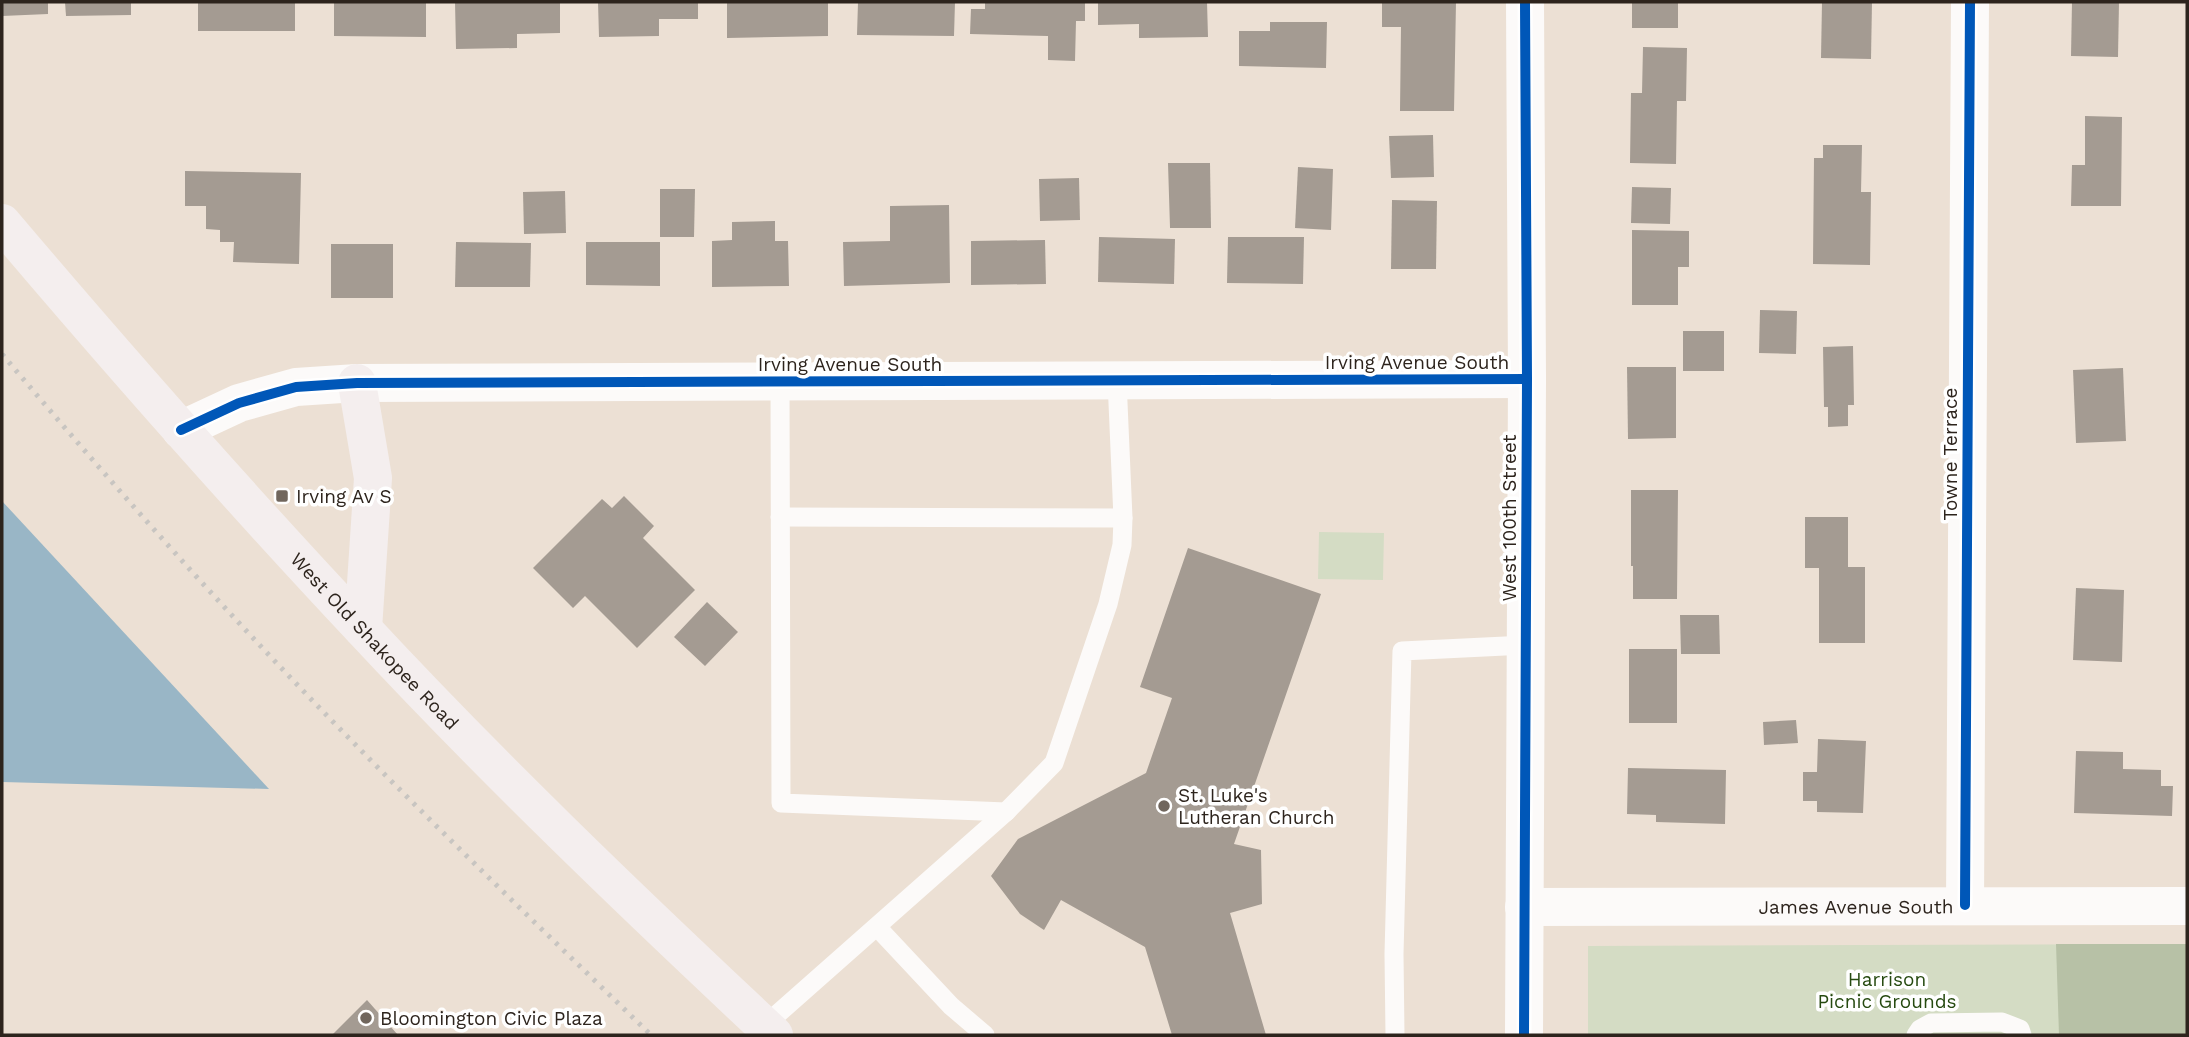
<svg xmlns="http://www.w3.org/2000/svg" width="2189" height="1037" viewBox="0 0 2189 1037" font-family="'Work Sans',sans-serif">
	<rect width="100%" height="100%" fill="#ece0d4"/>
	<g fill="#d4dcc4">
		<path d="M1319 532 1384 533 1383 580 1318 579Z"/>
		<path d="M2187 944V1035H1588V946Z"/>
	</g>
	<path fill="#b7c1a6" d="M2056 944H2187V1035H2059Z"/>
	<path fill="#99b6c6" d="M2 501 269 789 2 782Z"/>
	<g fill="#a49b92">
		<path d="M2 2H48V14L2 16Z"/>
		<path d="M65 2H131V15L66 16Z"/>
		<rect x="198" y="2" width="97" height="29"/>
		<path d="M334 2H426V37L334 36Z"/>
		<path d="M455 2H560V33L517 34V48L456 49Z"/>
		<path d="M598 2H698V19H659V36L599 37Z"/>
		<path d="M727 2H828V36L727 38Z"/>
		<path d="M858 2H955L954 36 857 35Z"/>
		<path d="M985 2H1085V21H1076L1075 61 1048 60V36L970 34 971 9H985Z"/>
		<path d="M1098 2H1207L1208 37 1139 38V24L1098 25Z"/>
		<path d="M1382 2H1456L1454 111H1400L1401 27H1382Z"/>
		<rect x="1632" y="2" width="46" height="26"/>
		<path d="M1822 2H1872L1871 59 1821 58Z"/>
		<path d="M2072 2H2119L2118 57 2071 56Z"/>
		<path d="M1270 22H1327L1326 68 1239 66V31H1270Z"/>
		<path d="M1643 47 1687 48 1686 101H1677L1676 164 1630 163 1631 93H1642Z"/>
		<path d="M2085 116 2122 117 2121 206H2071L2072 165H2085Z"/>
		<path d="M1433 135 1434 177 1391 178 1389 136Z"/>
		<path d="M1823 145H1862L1861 192H1871L1870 265 1813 264 1814 158H1823Z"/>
		<path d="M1168 163H1210L1211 228H1170Z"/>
		<path d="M1298 167 1333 169 1331 230 1295 228Z"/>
		<path d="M185 171 301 173 299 264 233 262 234 242H220V230L206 229V206H185Z"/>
		<path d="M1079 178 1080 220 1040 221 1039 179Z"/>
		<path d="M1632 187 1671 188 1670 224 1631 223Z"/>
		<path d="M660 189H695L694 237H660Z"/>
		<path d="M565 191 566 233 524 234 523 192Z"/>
		<path d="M1392 200 1437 201 1436 269H1391Z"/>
		<path d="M949 205 950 283 844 286 843 242 890 241V206Z"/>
		<path d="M775 221V241H788L789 286 712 287V241L732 240V222Z"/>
		<path d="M1632 230 1689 231V267H1678V305H1632Z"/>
		<path d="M1099 237 1175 239 1174 284 1098 282Z"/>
		<path d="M1228 237H1304L1303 284 1227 283Z"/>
		<path d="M1045 240 1046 284 971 285V241Z"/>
		<path d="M456 242 531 243 530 287H455Z"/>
		<path d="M586 242H660V286L586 285Z"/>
		<rect x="331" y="244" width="62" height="54"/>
		<path d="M1760 310 1797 311 1796 354 1759 353Z"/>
		<rect x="1683" y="331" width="41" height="40"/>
		<path d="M1853 346 1854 405H1848V426L1828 427V407H1824L1823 347Z"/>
		<path d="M1627 367H1676V438L1628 439Z"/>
		<path d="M2123 368 2126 441 2076 443 2073 370Z"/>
		<path d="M1631 490H1678L1677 599H1633V566H1631Z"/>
		<path d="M624 496 654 526 643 538 695 590 637 648 585 596 573 608 533 568 602 499 612 508Z"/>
		<path d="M1805 517H1848V567H1865V643H1819V568H1805Z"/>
		<path d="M1188 548 1321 594 1234 844 1261 850 1262 904 1230 913 1266 1035H1172L1145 947 1061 900 1044 930 1020 914 991 876 1018 839 1146 773 1172 698 1140 687Z"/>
		<path d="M2076 588 2124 590 2122 662 2073 660Z"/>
		<path d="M707 602 738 632 705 666 674 637Z"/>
		<path d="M1680 615H1719L1720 654H1681Z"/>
		<rect x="1629" y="649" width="48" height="74"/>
		<path d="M1796 720 1798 743 1764 745 1763 722Z"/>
		<path d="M1818 739 1866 741 1863 813 1817 812V801H1803V772H1817Z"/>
		<path d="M2076 751 2123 752V769L2161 770V786H2173L2172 816 2074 813Z"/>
		<path d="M1628 768 1726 770 1725 824 1656 822V815L1627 814Z"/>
		<path d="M367 1000 398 1035H332Z"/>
	</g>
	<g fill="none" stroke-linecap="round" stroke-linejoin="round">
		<g stroke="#fcfaf9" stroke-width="19">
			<path d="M780 382 781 803 1006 812 1054 763 1108 604 1122 545 1123 518"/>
			<path d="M780 517 1123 518 1117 380"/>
			<path d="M877 927 951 1006 985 1035"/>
			<path d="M764 1026 1006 812"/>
			<path d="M1395 1035 1394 954 1402 651 1526 645"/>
			<path d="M1916 1035 1920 1029 1931 1023 2002 1022 2020 1029 2022 1035"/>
		</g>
		<g stroke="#fcfaf9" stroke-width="38">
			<path d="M181 430 239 403 296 387 357 383 1527 379"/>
			<path d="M1965 905 1970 2"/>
			<path id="s1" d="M1524 907 2187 906"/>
		</g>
		<path stroke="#fcfaf9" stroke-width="38" d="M1524 1035 1527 379 1525 2"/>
		<g stroke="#f4eeee" stroke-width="38">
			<path id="s2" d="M2 223C119 361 238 496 361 627 493 769 633 903 774 1035"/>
			<path d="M357 383 373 478 363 629"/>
		</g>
		<path stroke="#c8c5c1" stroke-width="5" stroke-dasharray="3.5 7" stroke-linecap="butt" d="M2 354C94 463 188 570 287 674 405 798 528 916 651 1035"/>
		<g stroke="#fff" stroke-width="15">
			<g id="cycleway">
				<path d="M181 430 239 403 296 387 357 383 1527 379"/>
				<path d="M1965 905 1970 2"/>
				<path d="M1524 1035 1527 379 1525 2"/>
			</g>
		</g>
		<use href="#cycleway" stroke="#0057b8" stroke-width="10"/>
	</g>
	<g fill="#70665d" stroke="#fff" stroke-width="2.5">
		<rect x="275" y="489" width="14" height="14" rx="3.5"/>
		<circle cx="1164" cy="806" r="7"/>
		<circle cx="366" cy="1018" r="7"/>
	</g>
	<g text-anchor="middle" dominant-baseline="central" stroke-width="7" stroke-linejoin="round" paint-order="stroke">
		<g font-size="19" fill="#2d241d" stroke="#fff">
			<text x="1417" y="362">Irving Avenue South</text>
			<text x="850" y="364">Irving Avenue South</text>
			<text transform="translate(1950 454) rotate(-90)">Towne Terrace</text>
			<text transform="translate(1509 518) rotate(-90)">West 100th Street</text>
			<text stroke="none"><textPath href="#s2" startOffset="560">West Old Shakopee Road</textPath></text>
			<text stroke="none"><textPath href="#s1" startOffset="332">James Avenue South</textPath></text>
		</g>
		<g font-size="19" fill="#2d241d" stroke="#fff" text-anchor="start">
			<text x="296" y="496">Irving Av S</text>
			<text x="1178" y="795">St. Luke's<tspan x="1178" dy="22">Lutheran Church</tspan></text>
			<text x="380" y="1018">Bloomington Civic Plaza</text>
		</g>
		<g font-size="19" fill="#264a10" stroke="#fff">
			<text x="1887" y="979">Harrison<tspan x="1887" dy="22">Picnic Grounds</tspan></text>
		</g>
	</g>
	<rect width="2189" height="1037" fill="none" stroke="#2d241d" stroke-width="7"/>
</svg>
